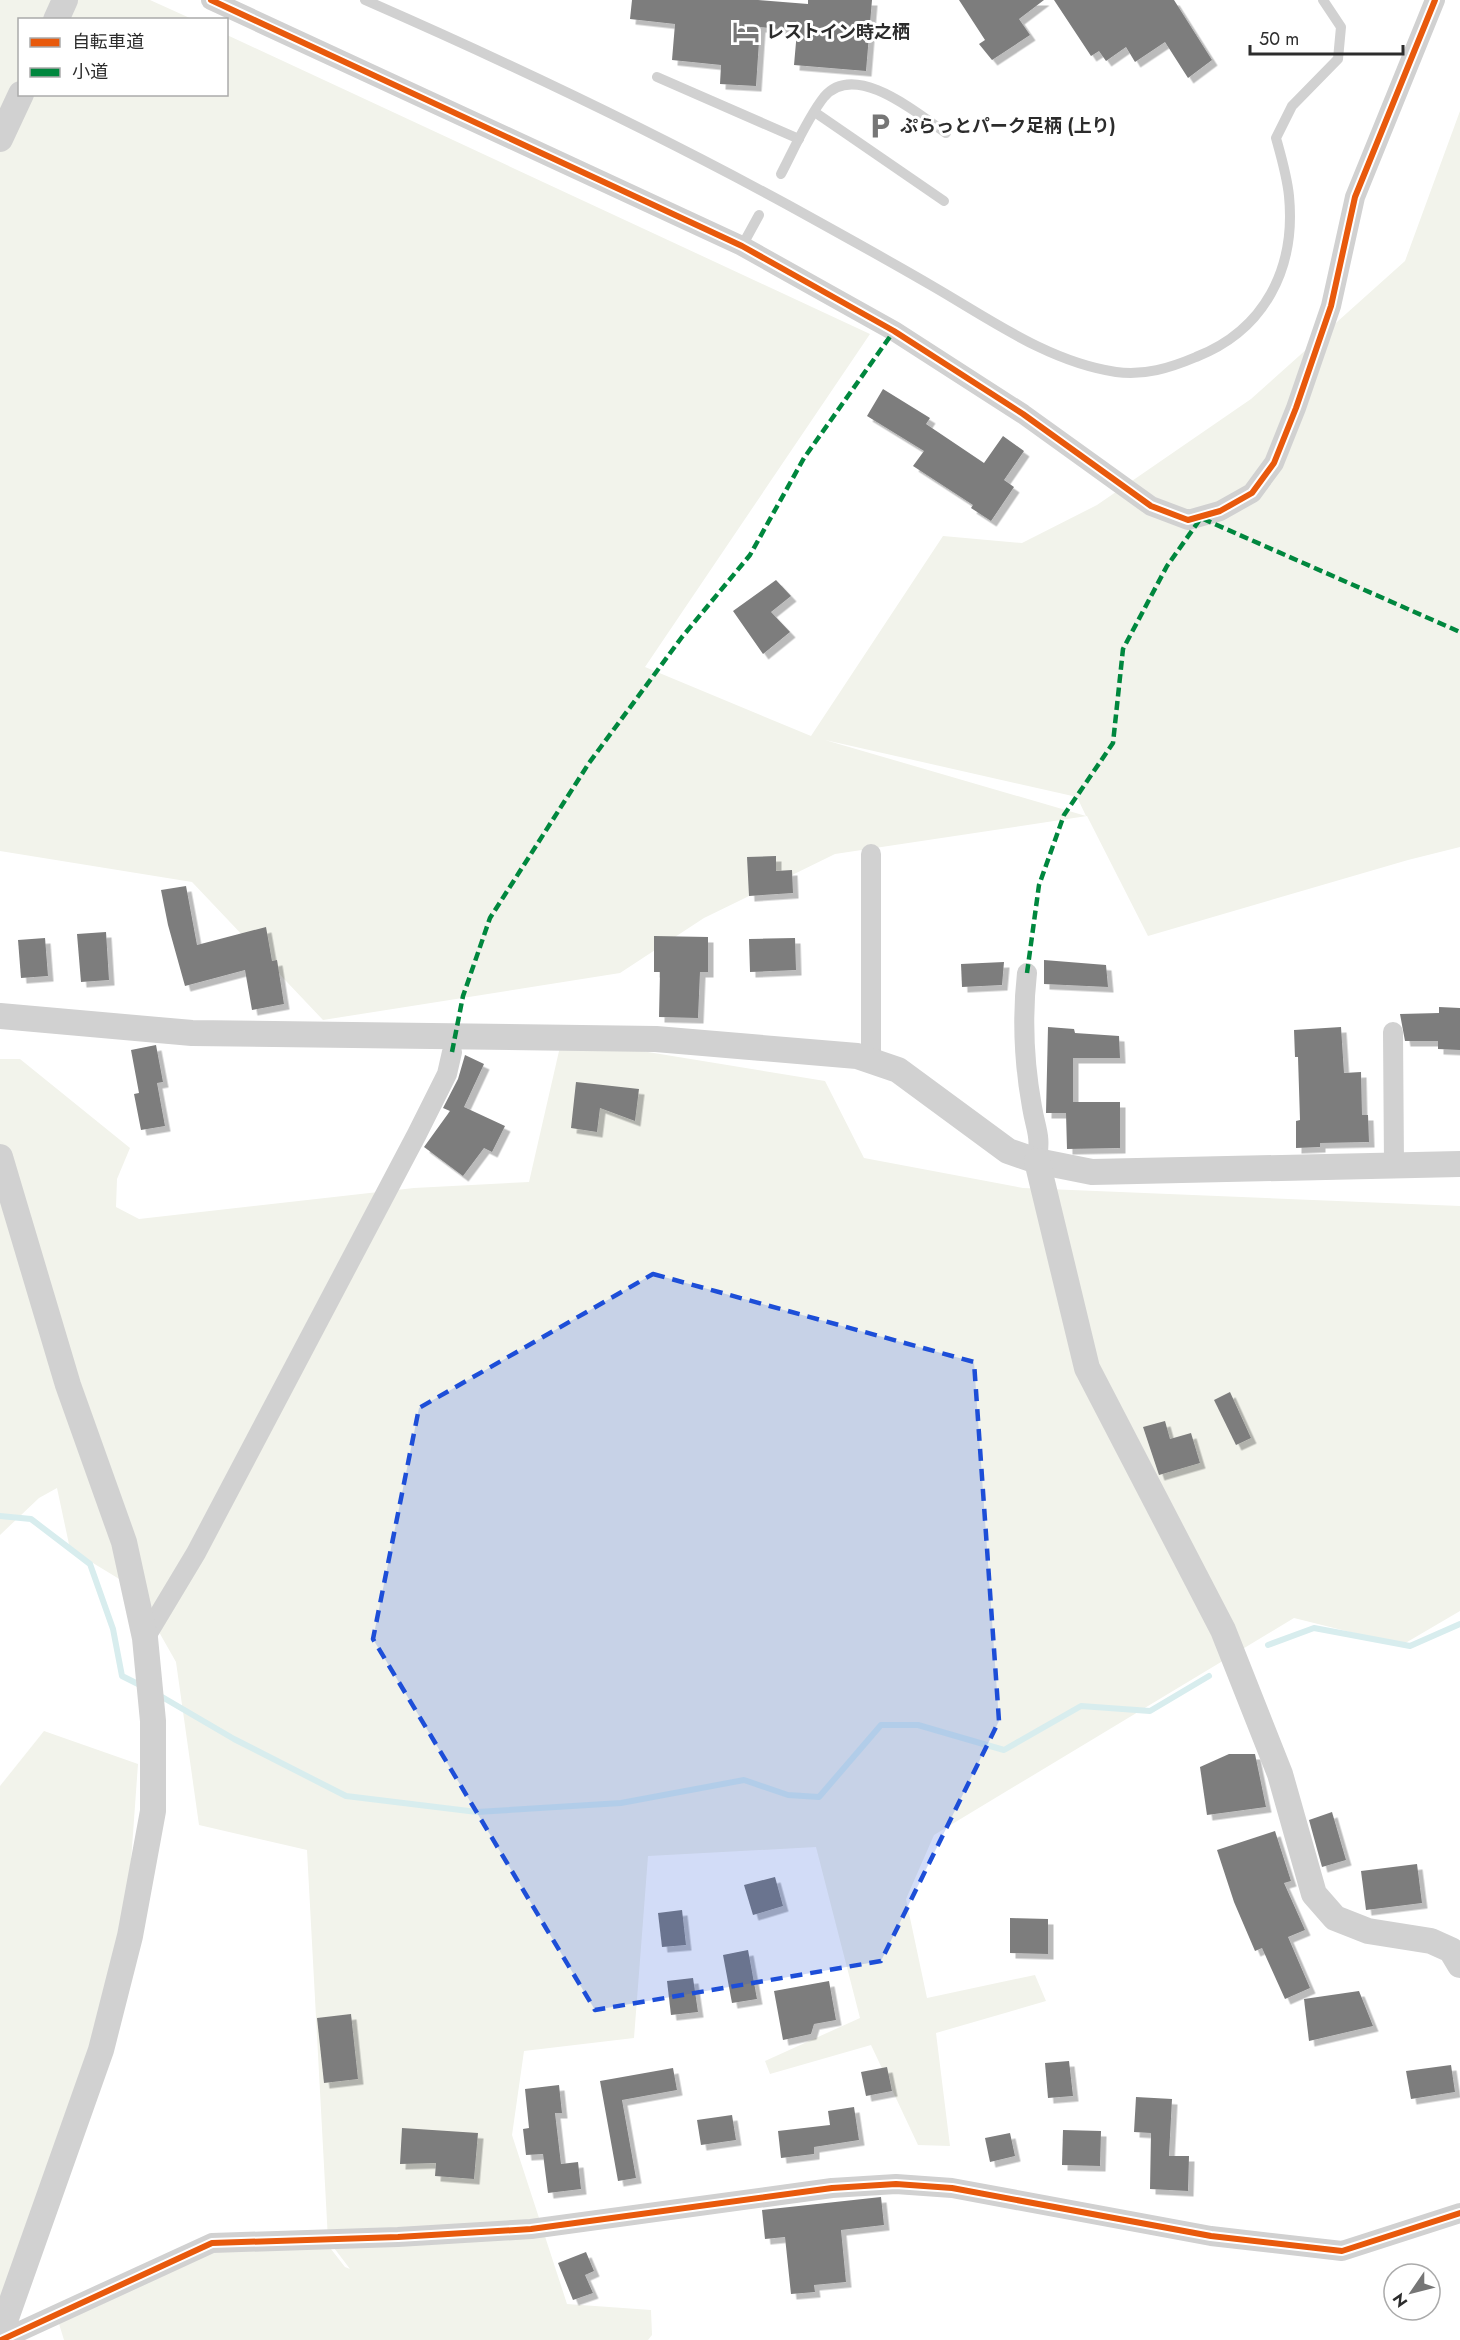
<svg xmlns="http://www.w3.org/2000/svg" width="1460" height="2340" viewBox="0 0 1460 2340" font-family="Jost,'Noto Sans JP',sans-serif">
	<defs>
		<filter id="shadow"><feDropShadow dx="5.5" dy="5.5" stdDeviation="0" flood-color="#0004"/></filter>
	</defs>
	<rect width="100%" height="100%" fill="#fff"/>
	<g fill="#f2f3eb" fill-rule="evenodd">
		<path d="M0 0H150L192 19 20 20V94H226L227 35 870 334 645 667 811 736 943 536 1022 543 1097 505 1251 399 1405 261 1460 111V847L1408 860 1148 936 1087 816 835 854 704 918 620 973 323 1020 192 882 0 851ZM825 740 1077 797 1086 816Z"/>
		<path d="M562 1038 825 1081 864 1158 1023 1188 1460 1206V1611L1402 1645 1294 1618 934 1835 906 1899 927 1998 1035 1975 1046 2001 936 2033 950 2146 918 2145 871 2045 770 2074 765 2061 860 2018 816 1847 648 1856 634 2038 524 2051 512 2135 567 2304 651 2310 652 2335 648 2340H64L56 2314 212 2243 324 2240 345 2267 350 2269 328 2240 307 1850 199 1825 176 1662 134 1588 70 1549 57 1488 39 1498 0 1535V1059H20L130 1148 117 1179 116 1207 139 1219 414 1188 529 1182Z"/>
		<path d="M44 1731 138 1764 124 1959 0 2311V1786Z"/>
	</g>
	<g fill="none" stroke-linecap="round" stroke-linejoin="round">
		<g stroke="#d8edee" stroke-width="6">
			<path d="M0 1516 31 1519 90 1564 113 1629 122 1676 142 1686"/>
			<path d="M1268 1645 1314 1628 1410 1646 1460 1624"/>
			<path d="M157 1694 234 1739 346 1796 477 1812 621 1803 744 1780 788 1795 819 1797 881 1725H918L1004 1750 1081 1706 1150 1711 1209 1676"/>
		</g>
	</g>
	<g fill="#7d7d7d" filter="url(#shadow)">
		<path d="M632 0H758L808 4V0H872L866 71 794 65 797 31 760 27 756 86 720 84 721 65 672 60 675 24 630 19Z"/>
		<path d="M959 0H1044L1019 19 1030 35 992 60 979 44 985 40Z"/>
		<path d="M1054 0H1174L1212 60 1188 78 1165 42 1135 62 1126 47 1106 61 1099 51 1091 56Z"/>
		<path d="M883 389 930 418 926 424 984 463 1003 436 1024 451 1004 480 1014 487 991 521 971 508 973 505 913 466 924 451 867 416Z"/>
		<path d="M776 580 791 596 771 612 790 632 763 654 733 611Z"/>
		<path d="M776 856V871L792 870 793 893 749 896 747 857Z"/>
		<path d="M186 886 197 945 266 927 272 961 277 960 284 1004 252 1010 245 970 185 986 168 925 161 890Z"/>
		<path d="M106 932 109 980 81 982 77 934Z"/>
		<path d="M654 936 708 937V972H700L698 1018 659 1017 660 972H654Z"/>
		<path d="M45 938 48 976 21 978 18 940Z"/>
		<path d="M795 938 796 970 750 972 749 939Z"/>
		<path d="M1044 960 1106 965 1108 987 1044 984Z"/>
		<path d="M1004 962 1002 985 962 987 961 964Z"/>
		<path d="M1439 1007 1460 1008V1050L1438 1049V1041H1405L1400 1014 1439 1013Z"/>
		<path d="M1048 1027 1074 1029 1075 1033 1119 1036 1120 1058H1073V1102H1120V1148L1067 1149 1066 1113H1046Z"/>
		<path d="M1341 1027 1344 1073 1361 1072 1362 1115H1368L1369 1142 1320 1143V1147L1296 1148V1121L1300 1120 1298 1057H1295L1294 1030Z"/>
		<path d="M156 1045 163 1082 157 1083 165 1126 141 1130 134 1094 139 1093 131 1050Z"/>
		<path d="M465 1055 484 1064 464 1107 505 1126 492 1152 484 1148 463 1176 424 1147 450 1111 443 1108 458 1079Z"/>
		<path d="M576 1082 639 1089 635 1121 600 1108 597 1132 571 1128Z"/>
		<path d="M1230 1392 1251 1438 1236 1445 1214 1400Z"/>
		<path d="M1165 1421 1170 1439 1191 1433 1200 1463 1159 1475 1143 1427Z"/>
		<path d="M1229 1754H1255L1266 1807 1207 1815 1200 1767Z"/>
		<path d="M1332 1812 1346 1860 1322 1867 1309 1820Z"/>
		<path d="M1275 1831 1291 1881 1284 1883 1305 1930 1288 1937 1310 1988 1285 1999 1262 1948 1255 1951 1234 1902 1217 1850Z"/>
		<path d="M1417 1864 1422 1903 1366 1910 1361 1871Z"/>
		<path d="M775 1877 783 1906 753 1915 744 1885Z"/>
		<path d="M682 1910 686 1945 662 1947 658 1913Z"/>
		<path d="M1010 1918 1048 1919V1954L1010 1953Z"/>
		<path d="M748 1950 757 1999 732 2003 723 1955Z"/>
		<path d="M693 1978 698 2012 671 2015 667 1981Z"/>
		<path d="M829 1981 836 2020 814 2024 811 2034 783 2040 774 1991Z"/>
		<path d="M1359 1991 1373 2026 1309 2041 1304 1999Z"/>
		<path d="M351 2014 358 2079 324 2083 317 2018Z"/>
		<path d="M1069 2061 1073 2096 1048 2098 1045 2063Z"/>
		<path d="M1451 2065 1455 2092 1411 2099 1406 2071Z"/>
		<path d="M887 2067 892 2091 866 2096 861 2072Z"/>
		<path d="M673 2068 677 2090 622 2100 636 2178 618 2181 600 2081Z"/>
		<path d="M559 2085 562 2113H555L561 2164 578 2162 581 2189 548 2193 543 2154 526 2155 523 2129 529 2128 525 2089Z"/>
		<path d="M1136 2097 1172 2099 1169 2156H1189L1188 2191 1150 2189 1151 2133 1134 2132Z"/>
		<path d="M854 2107 859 2140 814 2147V2154L781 2158 778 2131 830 2125 828 2111Z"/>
		<path d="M732 2115 736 2140 701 2145 697 2120Z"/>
		<path d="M402 2128 478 2133 474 2179 435 2176 436 2163 400 2164Z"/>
		<path d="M1063 2130 1101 2131 1100 2166 1062 2165Z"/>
		<path d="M1010 2133 1015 2156 990 2162 985 2138Z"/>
		<path d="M881 2197 884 2225 841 2230 846 2282 814 2285 815 2292 791 2294 785 2237 765 2239 762 2210Z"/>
		<path d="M586 2252 594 2271 585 2275 593 2293 573 2300 558 2263Z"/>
	</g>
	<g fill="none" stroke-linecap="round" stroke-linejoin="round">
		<g stroke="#d1d1d1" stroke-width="10">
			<path d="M365 0C509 63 650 130 788 205 837 232 886 259 934 287 991 320 1049 362 1116 372 1144 376 1170 368 1196 357 1265 330 1296 268 1289 196 1287 176 1281 156 1276 138L1292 106 1338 59 1341 27 1323 0"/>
			<path d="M657 77 799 139"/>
			<path d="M816 113 944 201"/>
			<path d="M781 174C793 151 808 117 824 97 855 60 918 114 946 133"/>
			<path d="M742 246 759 215"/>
		</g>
		<g stroke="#d1d1d1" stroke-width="20">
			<path d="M211 0 742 246 894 331 1023 414 1151 506 1188 520 1220 511 1252 493 1274 463 1296 408 1331 306 1355 197 1435 0"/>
			<path d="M1027 973C1022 1018 1024 1063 1032 1107 1036 1131 1041 1134 1037 1161"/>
			<path d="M1393 1032 1394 1165"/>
			<path d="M871 1060V854"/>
			<path d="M145 1638 196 1553 417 1134 447 1074 452 1052"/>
			<path d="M1 2340 212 2243 398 2237 531 2229 832 2188 896 2184 952 2188 1211 2236 1342 2251 1460 2213"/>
		</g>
		<g stroke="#d1d1d1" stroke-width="26">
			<path d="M56 20 65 0"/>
			<path d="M0 139 21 94"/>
			<path d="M0 1016 192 1033 656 1039 857 1056 898 1070 1008 1151 1037 1161 1092 1172 1460 1164"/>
			<path d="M0 1157 68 1385 124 1542 145 1638 153 1721V1811L130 1936 101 2050 0 2335"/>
			<path d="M1037 1161 1087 1368 1223 1630 1280 1774 1314 1894 1335 1918 1368 1931 1431 1941 1451 1950 1460 1965"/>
		</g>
		<g stroke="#00873e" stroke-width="4.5" stroke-dasharray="9 4.5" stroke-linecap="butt">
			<path d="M1027 973 1039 885 1064 815 1113 743 1123 649 1167 566 1201 518 1460 632"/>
			<path d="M452 1052 463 996 490 918 589 763 682 637 750 555 804 458 894 331"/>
		</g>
		<g stroke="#fff" stroke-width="10">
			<g id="cycleway">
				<path d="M211 0 742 246 894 331 1023 414 1151 506 1188 520 1220 511 1252 493 1274 463 1296 408 1331 306 1355 197 1435 0"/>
				<path d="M1 2340 212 2243 398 2237 531 2229 832 2188 896 2184 952 2188 1211 2236 1342 2251 1460 2213"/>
			</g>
		</g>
		<use href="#cycleway" stroke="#e8590c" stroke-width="6"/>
	</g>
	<path fill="#1d4ed8" fill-opacity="0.2" stroke="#1d4ed8" stroke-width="4.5" stroke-dasharray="12 8" stroke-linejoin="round" d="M653 1274 974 1362 999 1721 881 1961 595 2010 373 1639 419 1408Z"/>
	<defs>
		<g id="hotel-bare" transform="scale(2.07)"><path d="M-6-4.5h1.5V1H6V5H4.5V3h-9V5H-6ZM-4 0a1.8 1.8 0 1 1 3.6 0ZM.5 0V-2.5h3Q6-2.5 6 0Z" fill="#767676" stroke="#fff" stroke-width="2.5" paint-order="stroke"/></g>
		<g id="parking-bare" transform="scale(2.07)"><path d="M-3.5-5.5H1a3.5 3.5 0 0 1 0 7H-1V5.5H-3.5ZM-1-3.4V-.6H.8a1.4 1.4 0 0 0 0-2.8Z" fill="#767676" stroke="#fff" stroke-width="2.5" paint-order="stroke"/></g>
	</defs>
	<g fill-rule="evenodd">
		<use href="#hotel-bare" x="746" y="32"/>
		<use href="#parking-bare" x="880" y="126"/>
	</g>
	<g text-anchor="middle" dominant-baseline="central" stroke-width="6" stroke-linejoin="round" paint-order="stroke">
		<g font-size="18" font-weight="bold" fill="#2c2c2c" stroke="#fff" text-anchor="start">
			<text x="766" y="32">レストイン時之栖</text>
			<text x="900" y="126">ぷらっとパーク足柄 (上り)</text>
		</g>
	</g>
	<rect x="18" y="18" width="210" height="78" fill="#ffffff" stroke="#ababab" stroke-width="1.5"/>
	<rect x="30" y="38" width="30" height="9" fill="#e8590c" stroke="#ababab" stroke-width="1.5"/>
	<text x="72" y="48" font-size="18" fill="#2c2c2c">自転車道</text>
	<rect x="30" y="68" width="30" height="9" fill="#00873e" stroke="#ababab" stroke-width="1.5"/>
	<text x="72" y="78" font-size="18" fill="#2c2c2c">小道</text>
	<g transform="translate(1412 2292) rotate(235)"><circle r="28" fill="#ffffff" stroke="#ababab" stroke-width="1.5"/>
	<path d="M0-4.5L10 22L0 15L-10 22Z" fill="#767676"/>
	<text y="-9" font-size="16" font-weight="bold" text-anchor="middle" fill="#2c2c2c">N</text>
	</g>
	<path d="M1250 45v9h153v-9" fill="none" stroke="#2c2c2c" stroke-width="3"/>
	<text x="1259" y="45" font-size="18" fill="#2c2c2c" stroke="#ffffff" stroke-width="4.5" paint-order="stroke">50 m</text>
</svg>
